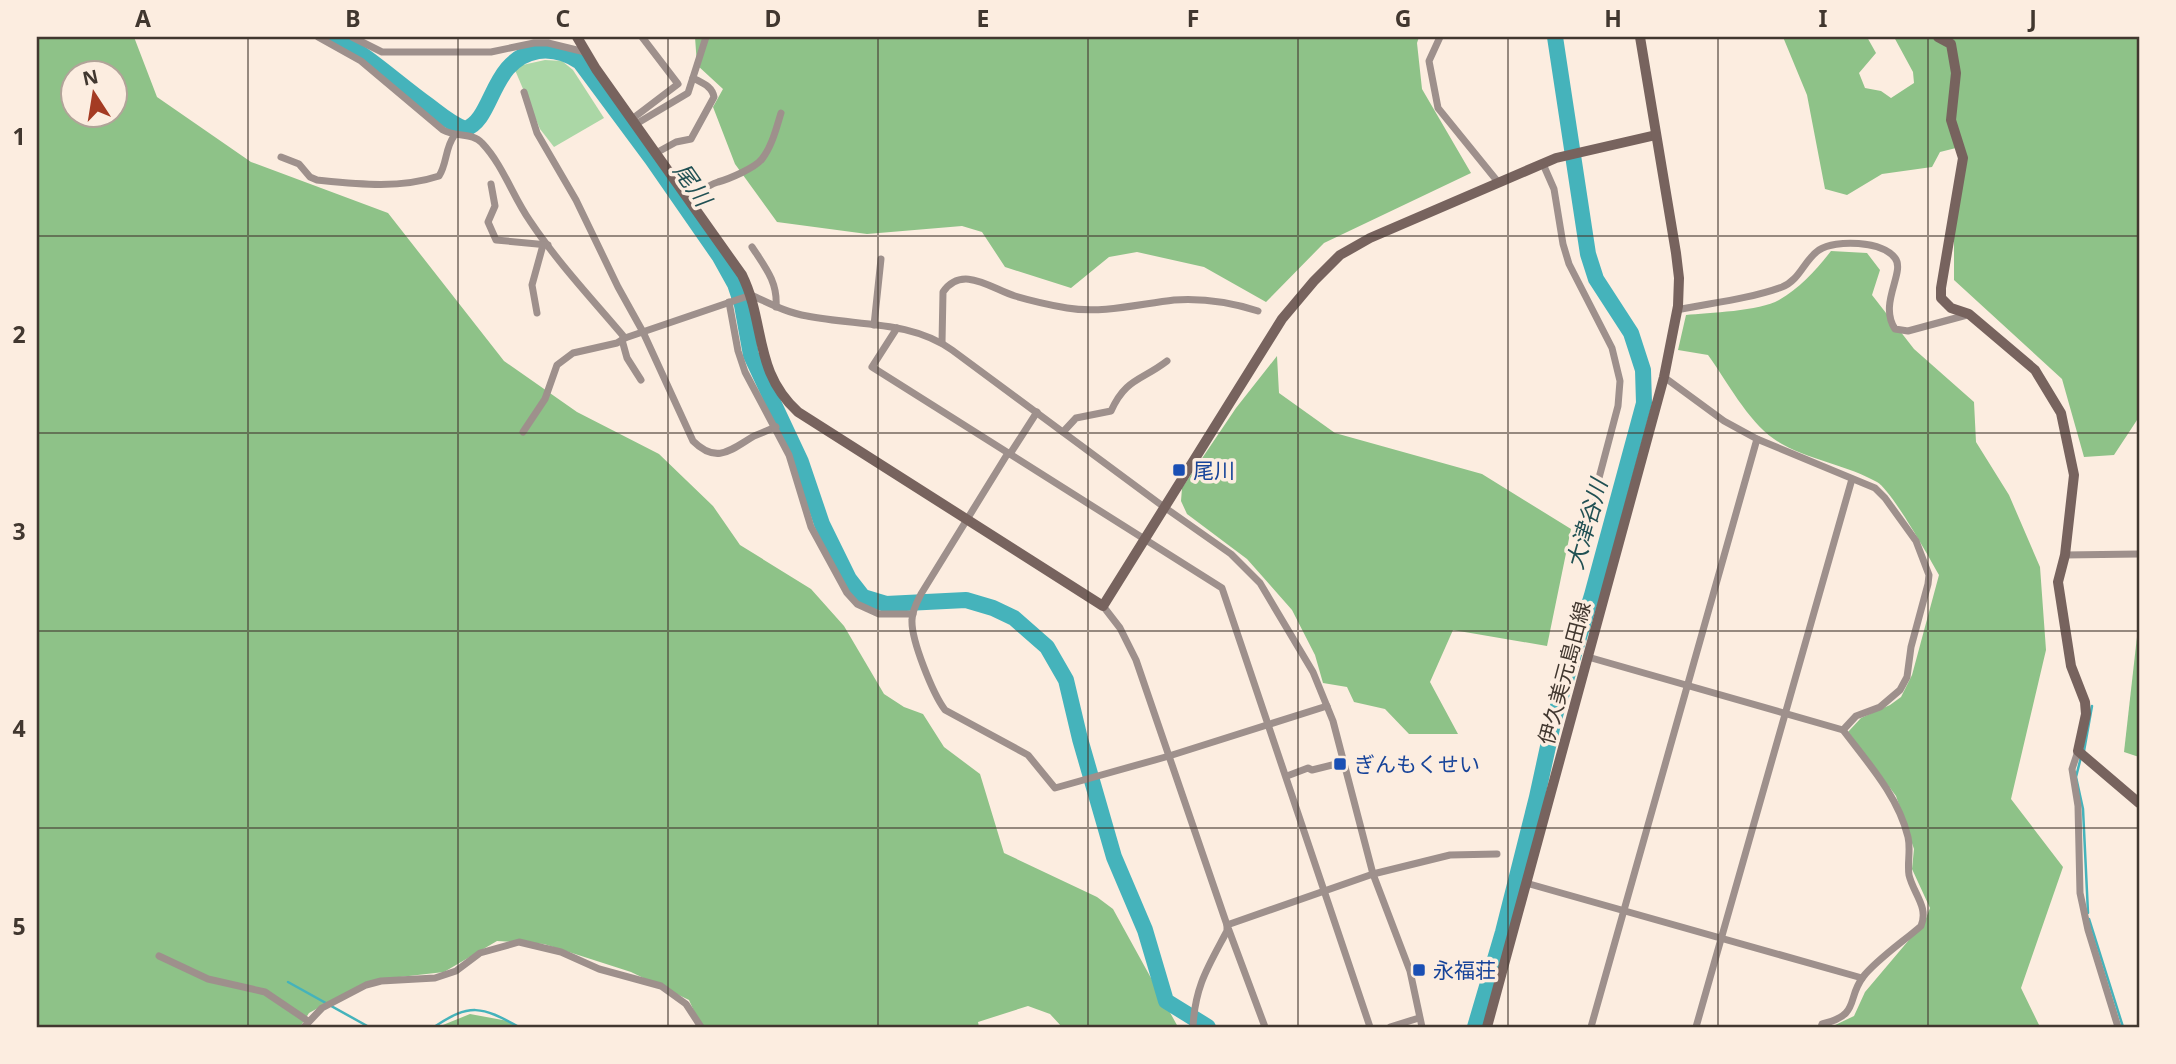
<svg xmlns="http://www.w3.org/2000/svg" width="2176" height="1064" viewBox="0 0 2176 1064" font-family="'Noto Sans','Noto Sans JP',sans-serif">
	<rect width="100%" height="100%" fill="#fcede0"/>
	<path fill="#abd7a6" d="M545 60 562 61 573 70 604 118 554 147 540 129 515 70 518 66Z"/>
	<g fill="#8ec288" fill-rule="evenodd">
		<path d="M37 37H134L157 97 251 162 388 213 504 361 577 412 659 454 713 506 740 545 811 589 844 626 884 694 904 707 923 714 944 747 980 774 1004 853 1097 897 1113 909 1178 1027H1062L1050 1014 1028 1006 978 1022 979 1027H701L689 1000 631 972 544 944 497 941 444 972 400 977 351 990 309 1013 300 1027H37ZM74 74H116V116H74Z"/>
		<path d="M695 37H1419L1417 43 1422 89 1471 173 1324 243 1266 302 1204 267 1137 252 1109 257 1071 288 1005 267 982 232 962 226 867 234 777 222 735 164 713 107 723 89 697 65Z"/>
		<path d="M1783 37H1867L1876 53 1859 73 1865 88 1881 91 1891 98 1914 83 1913 72 1894 37H2139V417L2114 455 2084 457 2062 379 1954 280V219L1960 147 1940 152 1932 167 1882 174 1847 195 1825 189 1807 95Z"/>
		<path d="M1831 251 1867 253 1880 270 1872 295 1914 349 1974 402 1976 442 2009 495 2040 567 2046 650 2011 799 2063 867 2021 988 2040 1027H1831L1854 1016 1865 992 1925 921 1930 908 1912 869 1914 849 1896 796 1848 732 1861 718 1890 705 1901 697 1912 675 1939 575C1929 557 1892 491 1877 482 1848 465 1801 458 1774 439 1747 420 1727 381 1708 355L1678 350 1686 315C1708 313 1760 311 1779 300 1800 288 1816 270 1831 251Z"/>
		<path d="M1277 356 1279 393 1335 433 1482 474 1571 529 1547 646 1453 630 1430 682 1458 734H1409L1385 709 1354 702 1347 687 1323 683 1315 655 1292 610 1247 559 1187 514 1181 501 1182 488 1236 408Z"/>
		<path d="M2139 619V757L2124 752Z"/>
		<path d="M470 1014 508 1021 517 1027H438Z"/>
	</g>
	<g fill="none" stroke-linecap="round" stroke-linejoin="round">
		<g stroke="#45b3bb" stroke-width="2.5">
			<path d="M2084 751 2092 706"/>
			<path d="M2081 757 2076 777 2083 809 2088 913"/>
			<path d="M2089 919 2123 1027"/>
			<path d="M288 982 369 1027"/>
			<path d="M434 1027C470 1003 481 1006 519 1027"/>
		</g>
		<g stroke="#45b3bb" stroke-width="16">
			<path d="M334 37C368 55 396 82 428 105 440 114 451 124 465 129 494 120 490 59 538 51 553 49 567 53 580 62L652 159 720 257 735 284 742 305 751 355 801 462 822 524 849 579 863 597 886 604 966 600 993 608 1014 618 1047 647 1066 680 1080 739 1114 857 1145 930 1166 1001 1208 1027"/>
			<path d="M1475 1027 1503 932 1537 797 1554 719 1592 595 1644 403 1643 370 1631 333 1596 279 1588 254 1555 37"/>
		</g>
		<g stroke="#9e908c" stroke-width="7">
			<path d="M318 37 361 61 443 130C457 138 472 132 482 143 503 165 513 197 530 221 558 263 593 300 625 338L751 295C769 303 787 313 807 316 856 326 910 320 952 350L1164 507 1231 554 1260 583 1313 672 1333 721 1373 874 1410 971 1422 1027"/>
			<path d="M352 37 382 52H491L534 43H548L585 52"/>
			<path d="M1440 37 1429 61 1438 108 1498 182"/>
			<path d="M524 92 537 133 576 200 618 287 643 332 693 441C717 465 732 449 754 436 761 433 769 430 776 427"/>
			<path d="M632 119 678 84 642 37"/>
			<path d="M636 124 688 93 706 37"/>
			<path d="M656 153 676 142 691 139 714 97C712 86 702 83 693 78"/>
			<path d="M281 157 299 164 310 177 317 180C357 184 400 189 439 176 447 164 445 148 454 136"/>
			<path d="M1543 164 1554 189 1563 244 1569 264 1612 348 1620 381 1618 406 1586 527"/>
			<path d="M491 184 495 206 488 222 496 240 548 245"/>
			<path d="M689 199C698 193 708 185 718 182 729 179 755 168 762 159 772 146 776 129 781 113"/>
			<path d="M752 247C765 267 778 282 776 307"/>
			<path d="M729 302 738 351 745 372 789 455 811 527 847 593 857 604 879 614H913"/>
			<path d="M1677 310C1711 303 1749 299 1782 287 1800 280 1804 260 1819 250 1836 239 1882 241 1895 258 1906 272 1878 303 1895 329L1908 331 1967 315"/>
			<path d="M537 313 532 285 543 245"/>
			<path d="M874 325 881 259"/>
			<path d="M897 328 872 367 1222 588 1370 1027"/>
			<path d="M622 340 627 358 641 380"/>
			<path d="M942 343 943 292C962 264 992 289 1015 296 1032 301 1050 305 1067 308 1102 314 1139 304 1174 300 1203 298 1230 302 1258 311"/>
			<path d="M1664 377 1724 421 1757 439 1875 488 1885 498 1916 541 1929 575 1928 584 1911 647 1907 677 1900 690 1880 707 1856 716 1843 730C1868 763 1898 796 1908 837 1911 850 1907 863 1909 875 1913 893 1929 907 1921 926 1904 941 1876 960 1863 977 1846 999 1861 1015 1822 1024L1821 1027"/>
			<path d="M523 432 545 399 557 365 573 353 617 343 625 338"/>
			<path d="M1063 432 1076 418 1111 411C1126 378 1141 381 1167 361"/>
			<path d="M1008 453 921 594C917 602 912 611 912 620 911 640 933 694 945 710L1028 755 1055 788 1169 756 1327 706"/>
			<path d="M1010 454 1037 412"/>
			<path d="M2065 555 2139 554"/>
			<path d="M1103 606 1120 628 1136 660 1227 925V931C1208 967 1195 986 1193 1027"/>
			<path d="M1588 657 1843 730"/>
			<path d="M2078 751 2072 769 2078 806 2080 893 2088 930 2118 1027"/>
			<path d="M1287 776 1308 768 1312 770 1344 762"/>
			<path d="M1526 883 1862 978"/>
			<path d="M159 956 208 979 265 992 308 1021"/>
			<path d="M304 1027 322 1008 366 985 381 981 435 978 456 971 480 953 519 942 561 952 599 969 661 986 686 1004 701 1027"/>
			<path d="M1265 1027 1227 925 1373 874 1450 855 1497 854"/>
			<path d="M1390 1027 1419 1018"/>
			<path d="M1591 1027 1757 439"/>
			<path d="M1696 1027 1852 479"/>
		</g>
		<g stroke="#77635e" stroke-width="10">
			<path d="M577 37 596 69 742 275C766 324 753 371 798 412L1103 606 1282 319 1314 281 1340 255 1370 238 1556 158 1656 135"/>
			<path d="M1938 37 1951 44 1956 73 1951 120 1963 158 1941 288V298L1951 308 1969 314 2035 370 2061 413 2074 475 2065 555 2058 582 2071 666 2085 702 2086 714 2078 751 2139 803"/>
			<path d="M1487 1027 1664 377 1678 306 1679 278 1676 253 1640 37"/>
		</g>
	</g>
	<path fill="none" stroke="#41372f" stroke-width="2" stroke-opacity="0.55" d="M248 37V1027M458 37V1027M668 37V1027M878 37V1027M1088 37V1027M1298 37V1027M1508 37V1027M1718 37V1027M1928 37V1027M37 236H2139M37 433H2139M37 631H2139M37 828H2139"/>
	<g fill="#1a4fb4" stroke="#fcede0" stroke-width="2.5">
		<rect x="1172" y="463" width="14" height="14" rx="3.5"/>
		<rect x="1333" y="757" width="14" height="14" rx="3.5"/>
		<rect x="1412" y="963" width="14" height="14" rx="3.5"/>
	</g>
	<g text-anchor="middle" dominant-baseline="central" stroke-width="7" stroke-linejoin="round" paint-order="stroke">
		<g font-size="21" fill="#164399" stroke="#fcede0" text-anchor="start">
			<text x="1193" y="470">尾川</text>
			<text x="1354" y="764">ぎんもくせい</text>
			<text x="1433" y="970">永福荘</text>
		</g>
		<g font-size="21" fill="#41372f" stroke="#fcede0">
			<text transform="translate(1564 673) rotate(-75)">伊久美元島田線</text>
		</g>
		<g font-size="23" font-style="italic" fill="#205053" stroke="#fcede0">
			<text transform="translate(693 184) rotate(55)">尾川</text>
			<text transform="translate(1586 524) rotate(-74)">大津谷川</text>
		</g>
	</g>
	<rect width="2176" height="1064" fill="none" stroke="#fcede0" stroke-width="77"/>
	<g transform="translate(94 94) rotate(348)"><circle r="33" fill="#fcede0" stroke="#b1a499" stroke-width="2"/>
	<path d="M0-5L12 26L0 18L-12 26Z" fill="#a43b23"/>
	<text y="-10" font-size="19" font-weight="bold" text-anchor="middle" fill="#41372f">N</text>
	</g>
	<rect x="38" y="38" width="2100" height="988" fill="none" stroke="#41372f" stroke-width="2.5"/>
	<g font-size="23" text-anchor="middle" font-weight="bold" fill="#41372f">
		<text x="143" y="27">A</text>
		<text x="353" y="27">B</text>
		<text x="563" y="27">C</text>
		<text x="773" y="27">D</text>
		<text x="983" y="27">E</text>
		<text x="1193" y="27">F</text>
		<text x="1403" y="27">G</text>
		<text x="1613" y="27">H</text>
		<text x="1823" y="27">I</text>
		<text x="2033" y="27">J</text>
		<text x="19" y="145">1</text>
		<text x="19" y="343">2</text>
		<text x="19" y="540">3</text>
		<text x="19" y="737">4</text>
		<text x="19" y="935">5</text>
	</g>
</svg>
